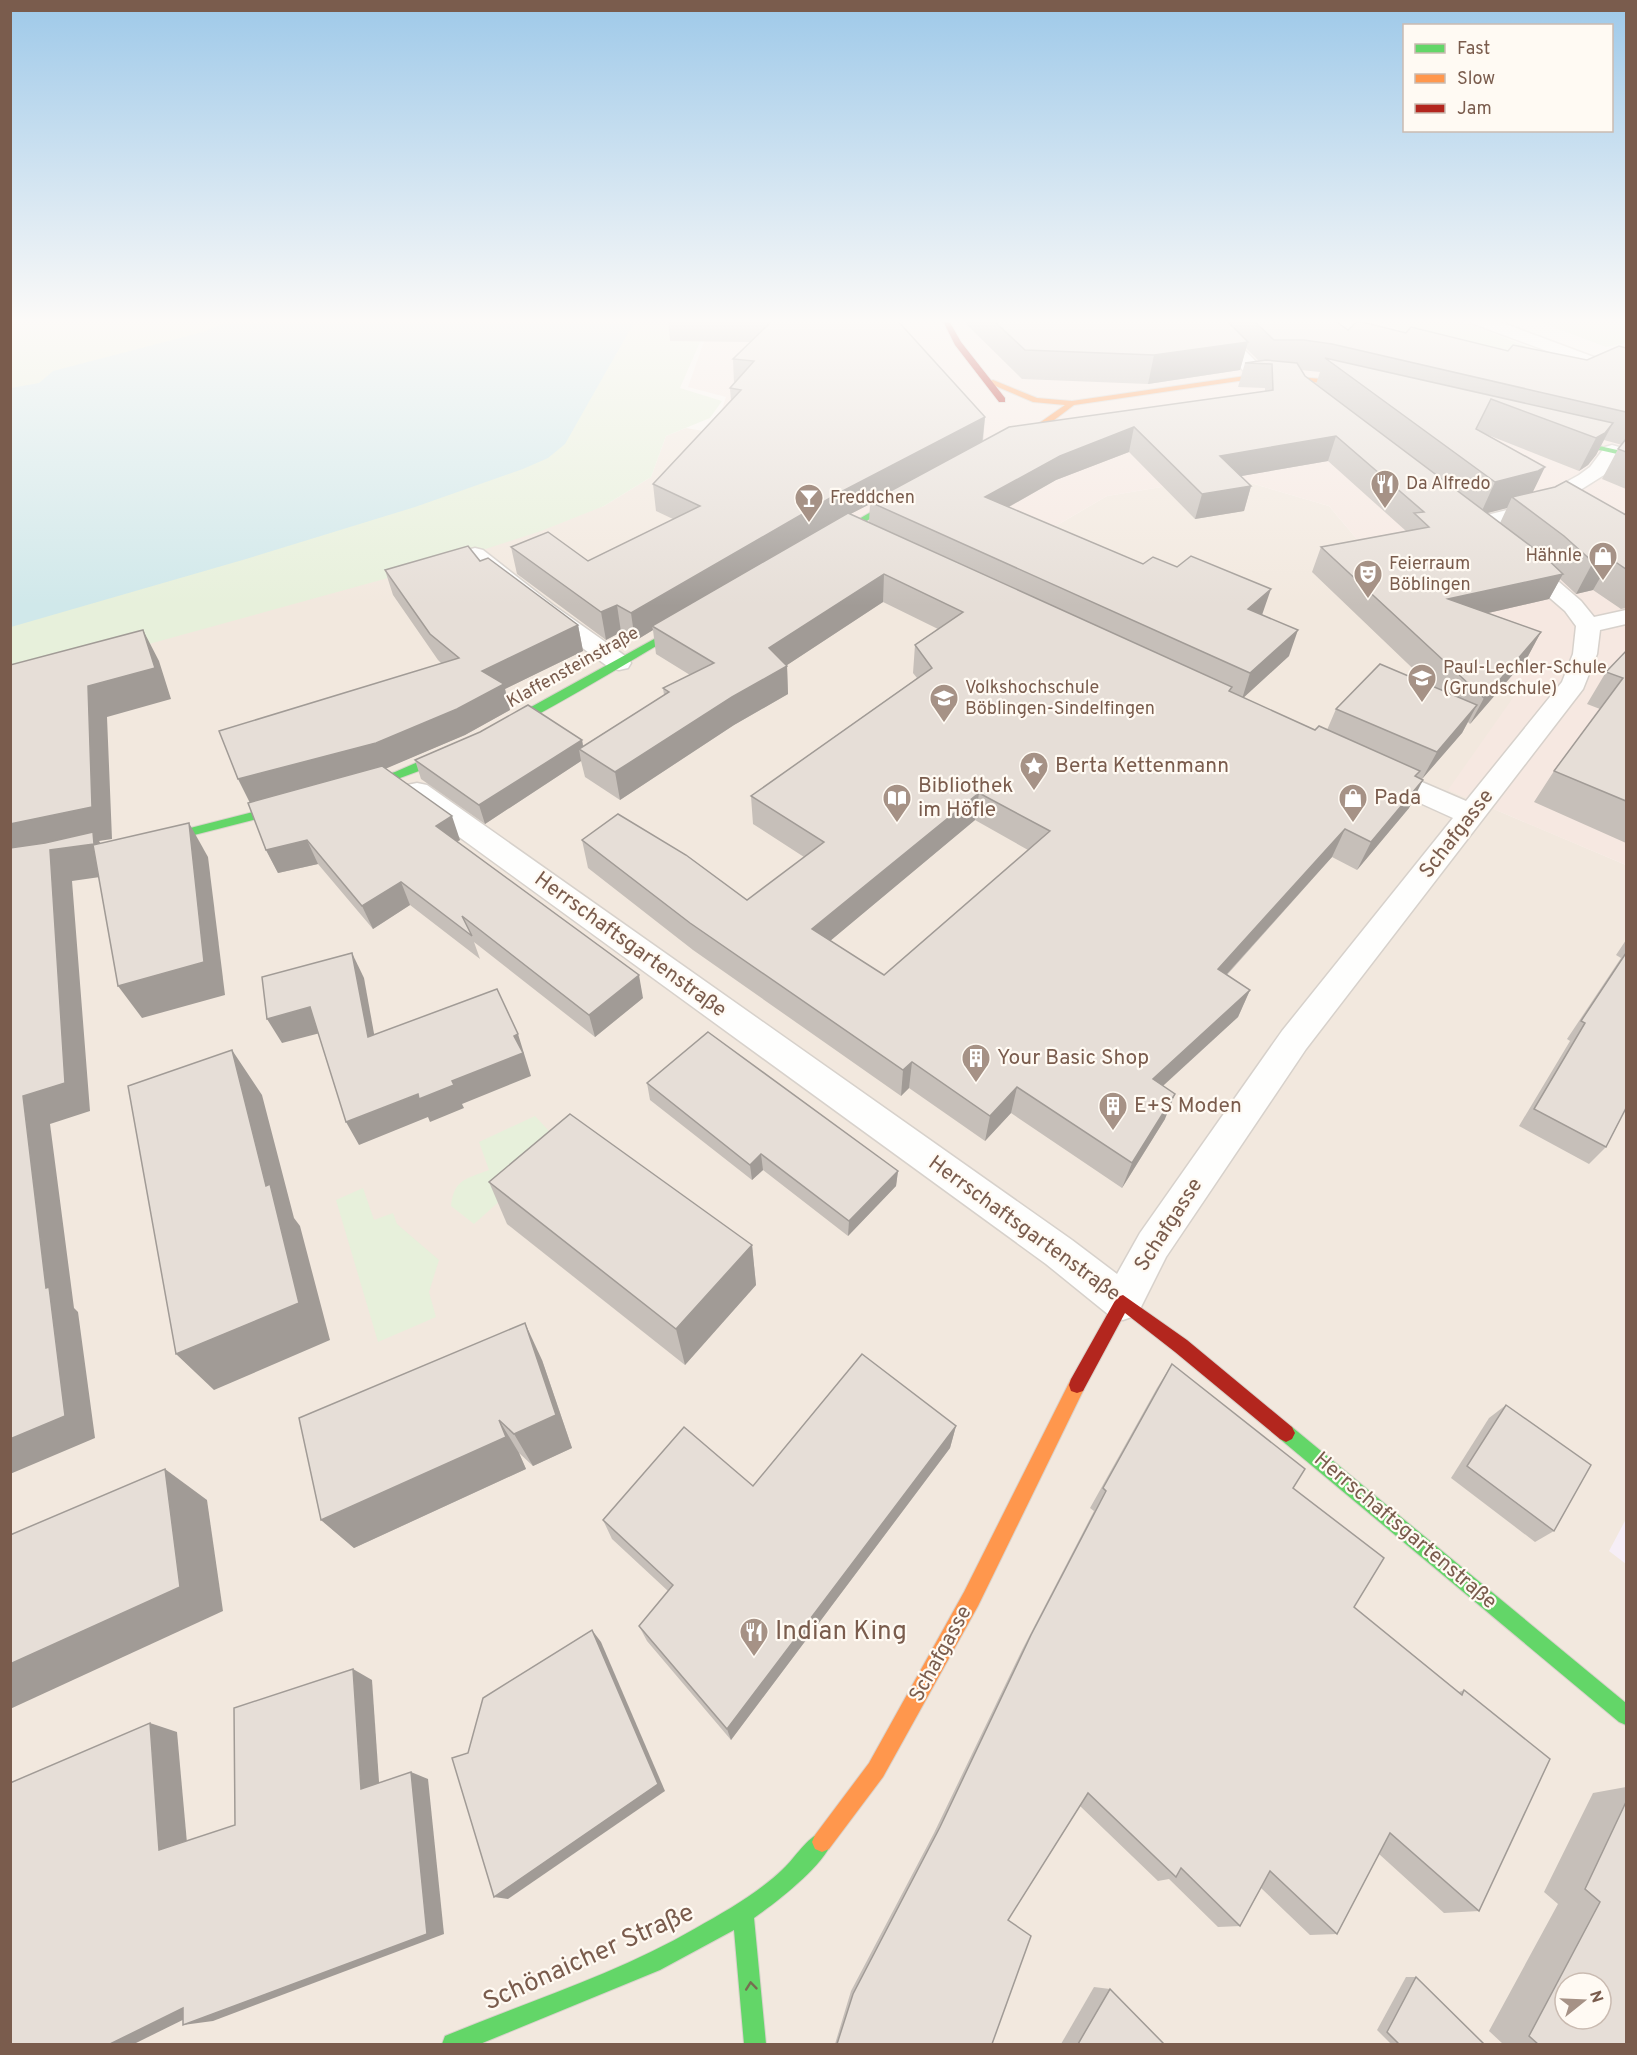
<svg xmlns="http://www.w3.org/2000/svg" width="1637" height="2055" viewBox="0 0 1637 2055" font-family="Overpass,sans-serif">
	<rect width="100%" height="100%" fill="#f9f5f0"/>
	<path fill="#f2e8de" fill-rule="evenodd" d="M686 428 761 441 963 580 1107 496 1227 476 1329 506 1404 595 1486 670 1523 685 1449 790 1626 865V2044H11V682L604 506 651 477 666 436ZM1565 1983H1601V2019H1565Z"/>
	<path fill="#f6e8e1" d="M712 319H975L1301 335 1626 381V865L1448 790 1522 685 1486 670 1404 595 1329 506 1227 476 1107 496 963 580 829 511 718 421 726 397 688 387Z"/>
	<path fill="#f6eef6" d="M1626 1519V1564L1609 1551Z"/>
	<g fill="#e7f0db">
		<path d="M11 319H710L680 388 722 401 710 418 666 436 651 477 604 506 541 531 446 562 11 682Z"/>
		<path d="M1370 319H1455L1536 350 1511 357 1452 349Z"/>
		<path d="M1532 319H1626V343L1606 347Z"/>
		<path d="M535 1116 562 1145 474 1224 451 1206C454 1179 466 1179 489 1170L479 1142Z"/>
		<path d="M363 1188 374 1220 393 1213 397 1224 439 1260 429 1292 436 1317 378 1342 336 1200Z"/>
	</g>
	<path fill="#d0e8ea" d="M234 319H636L565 444 548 458 523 469 415 507 246 559 11 627V388L39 383 53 371 203 332Z"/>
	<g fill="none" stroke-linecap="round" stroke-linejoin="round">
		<g stroke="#d7d1cb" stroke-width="3">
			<g id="street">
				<path d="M1203 319H1219L1224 329 1266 372 1268 376 1266 380H1252L1210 335Z"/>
				<path d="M1469 319H1492L1626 369V380L1471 323Z"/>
				<path d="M1612 445 1619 447 1622 451 1604 475 1539 516 1475 532 1467 530 1464 525 1467 520 1523 506 1579 475 1590 467 1605 447Z"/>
				<path d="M475 548 483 550 553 605 628 658 631 663 628 668 619 670 610 668 537 615 467 560 464 555 467 550Z"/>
				<path d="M1521 554 1529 556 1581 601 1594 617 1626 610V624L1600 630 1597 654 1583 689 1306 1049 1166 1257 1137 1315 1123 1320 1109 1315 1046 1264 407 799 403 792 407 785 417 783 427 785 1072 1240 1117 1274 1140 1233 1282 1031 1453 818 1367 779 1363 773 1367 767 1377 764 1387 767 1466 801 1562 682 1573 654 1576 626 1565 611 1513 566 1510 561 1513 556Z"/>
			</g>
		</g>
		<g stroke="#d9d2cb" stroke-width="2">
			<g id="fast">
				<path d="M1555 436 1626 452V456L1555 440Z"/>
				<path d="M905 492 912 494 826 545 818 543Z"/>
				<path d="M694 617 697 618V622C587 686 478 758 354 793L348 789 350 786 395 772 482 734Z"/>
				<path d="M296 801 302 805 300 808 151 846 145 842 151 838Z"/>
				<path d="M1286 1424 1292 1427 1626 1703V1725L1619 1722 1280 1439 1277 1433 1280 1427Z"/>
				<path d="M822 1832 829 1835 832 1842C822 1867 777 1902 754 1918L766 2044H744L734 1930 660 1970 480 2044H442L445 2036C529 2001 617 1974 696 1928 726 1911 758 1893 783 1869 796 1857 806 1838 822 1832Z"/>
			</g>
		</g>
		<g stroke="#d9d2cb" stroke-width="2">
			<g id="slow">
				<path d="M1259 374 1322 379 1366 391 1362 393 1322 383 1259 378 1074 405 1041 430 1004 444 1000 442 1001 440 1035 426 1065 405 1033 402 986 382 993 380 1037 398 1072 401Z"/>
				<path d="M1077 1377 1083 1379 1085 1385 1083 1391 978 1606 883 1777 829 1849 822 1852 815 1849 812 1842 815 1835 869 1763 964 1592 1071 1379Z"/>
			</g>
		</g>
		<g stroke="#d9d2cb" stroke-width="2">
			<g id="jam">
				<path d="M942 319H948L961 342 1005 398V402H999L955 345Z"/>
				<path d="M1123 1295 1187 1340 1292 1427 1295 1433 1292 1439 1286 1442 1280 1439 1175 1352 1125 1313 1083 1391 1077 1393 1071 1391 1069 1385 1071 1379 1117 1297Z"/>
			</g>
		</g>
		<use href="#street" fill="#fefefd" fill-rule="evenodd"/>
		<use href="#fast" fill="#63d668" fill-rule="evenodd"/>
		<use href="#slow" fill="#ff974d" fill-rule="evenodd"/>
		<use href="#jam" fill="#b3261e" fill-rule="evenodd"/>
	</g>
	<g fill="#c6bfb9" fill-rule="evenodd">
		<path d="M668 319H896L985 417 983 442 1265 391V388L1238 387 1245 363 1259 361 1246 348 1240 370 1148 384 1022 379 961 319H1333L1348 330 1406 333 1508 351 1587 360 1626 348V489L1602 479 1618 449 1622 445 1604 440 1596 455 1588 465 1579 471 1483 433 1533 492 1626 515V608L1621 609 1593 590 1576 594 1560 579 1549 599 1488 613 1541 632 1527 658 1470 724 1468 722 1462 733 1422 779 1409 808 1357 870 1332 857 1227 975 1250 990 1238 1017 1163 1086 1165 1119 1122 1188 1011 1113 985 1141 909 1088 901 1096 693 950 588 868 582 840 747 900 804 857 753 824 751 796 917 678 913 673 915 645 938 629 883 602 787 665 788 694 734 725 620 800 585 777 581 761 485 824 421 779 415 760 480 732 582 740 583 746 664 695 663 688 690 675 656 654 653 630 635 641 621 632 606 640 517 574 511 547 588 561 673 519 656 511 653 484 731 400 730 388 734 384 733 359 750 342 670 341ZM1301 370 1320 372 1316 384 1305 376ZM1129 452 1195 519 1244 511 1251 486 1241 476 1328 461 1406 531 1321 547 1312 572 1430 685 1336 709 1327 730H1315L1243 698 1289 656 1262 615 1009 507 1056 480ZM870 504 869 522 850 514ZM1507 508 1500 523 1487 513ZM975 820 1028 850 884 975 830 941Z"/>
		<path d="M480 561 578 625 583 651 505 689 510 710 465 735 386 768 460 840 457 841 643 998 595 1037 474 942 480 959 410 905 373 929 318 864 278 873 266 850 250 803 442 664 438 660 393 595 385 570Z"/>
		<path d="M1626 651V843L1534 802 1554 771 1600 709 1587 704 1606 672Z"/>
		<path d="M1626 940V1108L1606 1147 1589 1164 1519 1126 1570 1041 1567 1039 1621 958 1616 955Z"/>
		<path d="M647 1083 898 1171 896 1186 848 1236 763 1170 752 1180 650 1100Z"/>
		<path d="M489 1182 752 1245 756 1285 685 1365 507 1224Z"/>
		<path d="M542 1360 572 1448 533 1466 519 1453 526 1469 354 1548 321 1520Z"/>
		<path d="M1172 1364 1293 1488 1354 1607 1459 1692 1464 1690 1479 1911 1444 1913 1379 1854 1337 1934 1310 1935 1261 1888 1240 1926 1218 1927 1169 1879 1158 1881 1080 1806 1008 1920 992 2044H835L851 1991 934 1833 1022 1650 1094 1511 1090 1508 1157 1388Z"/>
		<path d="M1506 1405 1554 1531 1535 1542 1451 1478 1489 1418Z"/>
		<path d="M956 1426 950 1448 731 1740 647 1641 639 1626 668 1591 612 1539 603 1520 753 1486Z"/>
		<path d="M1626 1787V2044H1503L1489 2031 1558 1904 1544 1892 1593 1793Z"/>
		<path d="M1406 1977H1416L1484 2044H1391L1377 2030Z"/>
		<path d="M1094 1987 1110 1989 1164 2044H1061Z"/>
	</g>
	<g fill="#a19b96">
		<path d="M1248 342 1240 370 1148 384 1154 355Z"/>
		<path d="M985 417 982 444 870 502V504L837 521 652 626 653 630 635 641 631 613 837 494Z"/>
		<path d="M1613 423 1596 455 1588 465 1579 471 1596 438Z"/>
		<path d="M1134 427 1129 452 1056 480 982 522 985 497 1060 456Z"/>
		<path d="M1336 436 1328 461 1213 481 1220 456Z"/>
		<path d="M1545 467 1529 500 1512 497 1507 508 1480 515 1495 482Z"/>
		<path d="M1251 486 1244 511 1195 519 1202 494Z"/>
		<path d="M1611 559 1593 590 1576 594 1593 562Z"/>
		<path d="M884 574 883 602 778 671 787 666 788 694 734 725 620 800 615 772 769 648Z"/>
		<path d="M1563 574 1549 599 1436 625 1448 599Z"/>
		<path d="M1271 589 1262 615 1248 609Z"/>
		<path d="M617 605 621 632 606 640 601 612Z"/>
		<path d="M578 625 583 651 505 689 510 710 465 735 385 769 251 805 238 779 482 671Z"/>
		<path d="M143 630 159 661 171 699 107 717 112 839 99 841 114 863V875L72 881 90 1111 50 1124 74 1308 78 1312 95 1438 10 1474V1439L46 1288 23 1096 10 859V824L88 686Z"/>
		<path d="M1298 630 1289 656 1242 699 1250 673Z"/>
		<path d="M1541 632 1527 658 1470 724 1484 698Z"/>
		<path d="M1477 705 1462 733 1422 779 1437 752Z"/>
		<path d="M582 740 584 752 579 749 581 761 485 824 479 805Z"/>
		<path d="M1423 780 1409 808 1357 870 1371 842Z"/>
		<path d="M979 793 975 820 812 956V929Z"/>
		<path d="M452 816 460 840 444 850 436 826Z"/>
		<path d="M189 823 208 857 225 995 142 1018 118 986Z"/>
		<path d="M1345 829 1332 857 1207 996 1218 969Z"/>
		<path d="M307 840 318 864 278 873 266 850Z"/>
		<path d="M401 882 410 905 373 929 362 906Z"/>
		<path d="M352 953 364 978 379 1061 368 1037Z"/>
		<path d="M639 975 643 998 595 1037 589 1015Z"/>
		<path d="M1250 990 1238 1017 1143 1104 1153 1079Z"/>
		<path d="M310 1007 324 1032 282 1043 267 1019Z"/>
		<path d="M518 1034 531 1076 462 1104 464 1108 430 1122 428 1117 359 1145 346 1122 452 1081 514 1036Z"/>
		<path d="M232 1050 262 1095 294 1218 300 1226 330 1340 214 1390 176 1354 266 1186Z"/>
		<path d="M912 1062 909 1088 901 1096 903 1070Z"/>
		<path d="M1017 1087 1011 1113 985 1141 990 1116Z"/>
		<path d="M1175 1094 1165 1119 1122 1188 1132 1163Z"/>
		<path d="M761 1154 763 1170 752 1180 750 1165Z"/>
		<path d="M898 1171 896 1186 848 1236 849 1221Z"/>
		<path d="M752 1245 756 1285 685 1365 676 1329Z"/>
		<path d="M525 1323 542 1360 572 1448 533 1466 514 1434Z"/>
		<path d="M499 1420 519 1453 526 1469 354 1548 321 1520Z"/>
		<path d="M956 1426 950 1448 731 1740 727 1729Z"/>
		<path d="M165 1469 207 1500 223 1611 10 1709V1664Z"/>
		<path d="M592 1630 601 1642 665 1791 508 1899 494 1897Z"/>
		<path d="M353 1669 372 1680 380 1796 361 1789Z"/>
		<path d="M150 1723 177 1732 188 1854 159 1850Z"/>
		<path d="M411 1772 428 1779 444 1934 213 2021 183 2025Z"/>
		<path d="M213 2005 134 2044H110L183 2008Z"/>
	</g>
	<g fill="#e6ded7" stroke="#a19b96" stroke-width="1.5" fill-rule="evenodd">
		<path d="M774 319H896L985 417 837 494 631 613 617 605 601 612 511 547 548 532 588 561 700 506 653 484 741 390 730 388 754 361 733 359Z"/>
		<path d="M992 319H1225L1248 342 1154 355 1025 350Z"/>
		<path d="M1252 319H1333L1348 330 1358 321 1406 333 1411 327 1508 351 1513 345 1587 360 1619 346 1626 348V412L1332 344 1304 340H1274Z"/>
		<path d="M1325 358 1613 423 1605 433 1596 438 1491 399 1476 429 1545 467 1538 471 1495 482Z"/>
		<path d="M1266 360 1297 363 1305 376 1544 556 1563 574 1448 599 1541 632 1484 698 1321 547 1429 527 1414 513 1424 512 1336 436 1220 456 1251 486 1202 494 1134 427 1060 456 985 497 1143 564 1153 557 1177 567 1191 556 1271 589 1248 609 1298 630 1250 673 870 502 1009 427 1273 390 1272 364 1245 363Z"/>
		<path d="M1626 439V452L1618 449Z"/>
		<path d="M1566 481 1626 515V569L1611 559 1593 562 1564 536 1512 497 1555 487Z"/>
		<path d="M848 513 1232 687 1229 691 1315 730 1319 726 1420 771 1415 776 1423 780 1371 842 1345 829 1218 969 1250 990 1153 1079 1175 1094 1132 1163 1017 1087 990 1116 912 1062 903 1070 690 923 582 840 618 814 686 855 747 900 824 842 751 796 932 668 915 645 963 612 884 574 769 648 787 666 732 697 615 772 579 749 669 692 663 688 714 663 652 626ZM979 793 1050 831 884 975 812 929Z"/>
		<path d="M468 546 480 561 488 558 578 625 482 671 504 684 457 709 376 743 238 779 219 731 459 658 430 634 385 570Z"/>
		<path d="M143 630 155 668 88 686 92 807 10 824V665Z"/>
		<path d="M1626 651V801L1554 771 1623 678 1606 672Z"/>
		<path d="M1380 664 1477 705 1437 752 1336 709Z"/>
		<path d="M528 705 582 740 479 805 415 760 480 732Z"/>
		<path d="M382 766 452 816 436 826 639 975 589 1015 462 916 472 936 401 882 362 906 307 840 266 850 248 803Z"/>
		<path d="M189 823 204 962 118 986 93 845Z"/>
		<path d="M93 832 94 844 50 850 65 1083 23 1096 46 1288 49 1287 65 1416 10 1439V848L45 843Z"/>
		<path d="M352 953 368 1037 497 989 518 1034 514 1036 523 1053 452 1081 454 1085 419 1099 418 1094 346 1122 310 1007 267 1019 262 977Z"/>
		<path d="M1626 953V1108L1606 1147 1534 1109 1585 1023 1581 1021Z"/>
		<path d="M708 1032 898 1171 849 1221 761 1154 750 1165 647 1083Z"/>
		<path d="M232 1050 266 1186 270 1184 299 1303 176 1354 128 1086Z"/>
		<path d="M570 1114 752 1245 676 1329 489 1182Z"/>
		<path d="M525 1323 556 1415 514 1434 499 1420 506 1437 321 1520 299 1418Z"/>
		<path d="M862 1354 956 1426 727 1729 639 1626 673 1585 603 1520 684 1427 753 1486Z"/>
		<path d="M1172 1364 1305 1469 1293 1488 1384 1558 1354 1607 1462 1695 1464 1690 1550 1759 1479 1911 1390 1833 1337 1934 1270 1871 1240 1926 1181 1868 1176 1877 1088 1793 1008 1920 1031 1936 992 2044H837L853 1994 940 1827 1031 1635 1106 1491 1103 1488Z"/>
		<path d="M1506 1405 1591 1465 1554 1531 1467 1466Z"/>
		<path d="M165 1469 180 1587 10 1664V1535Z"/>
		<path d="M592 1630 658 1784 494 1897 452 1758 468 1753 483 1698Z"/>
		<path d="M353 1669 361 1789 411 1772 427 1934 183 2025V2008L110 2044H10V1783L150 1723 159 1850 235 1825 234 1708Z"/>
		<path d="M1626 1802V2044H1538L1529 2036 1600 1902 1585 1889ZM1565 1983H1601V2019H1565Z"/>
		<path d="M1416 1977 1484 2044H1399L1387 2032Z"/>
		<path d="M1110 1989 1164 2044H1078Z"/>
	</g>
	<defs><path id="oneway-chevron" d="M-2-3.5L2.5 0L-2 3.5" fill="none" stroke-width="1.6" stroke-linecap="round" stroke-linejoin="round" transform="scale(1.5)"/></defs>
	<use stroke="#776e51" href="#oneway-chevron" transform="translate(751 1986) rotate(-96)"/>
	<linearGradient id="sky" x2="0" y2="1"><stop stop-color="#9ec9e9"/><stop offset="0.53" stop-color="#fcfaf8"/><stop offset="1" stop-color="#fcfaf8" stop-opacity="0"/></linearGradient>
	<rect width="1637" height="606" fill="url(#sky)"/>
	<defs>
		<g id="restaurant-pin" transform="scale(1.5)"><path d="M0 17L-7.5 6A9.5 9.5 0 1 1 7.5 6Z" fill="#a69286" stroke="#fffaf3"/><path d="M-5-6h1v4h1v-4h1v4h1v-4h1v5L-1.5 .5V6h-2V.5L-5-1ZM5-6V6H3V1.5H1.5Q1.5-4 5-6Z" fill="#fff"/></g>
		<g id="bar-pin" transform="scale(1.5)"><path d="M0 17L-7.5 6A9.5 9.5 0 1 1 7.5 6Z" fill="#a69286" stroke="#fffaf3"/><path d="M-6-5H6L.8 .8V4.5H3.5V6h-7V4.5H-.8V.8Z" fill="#fff"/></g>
		<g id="shop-pin" transform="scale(1.5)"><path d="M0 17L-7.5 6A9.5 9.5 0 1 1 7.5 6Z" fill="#a69286" stroke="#fffaf3"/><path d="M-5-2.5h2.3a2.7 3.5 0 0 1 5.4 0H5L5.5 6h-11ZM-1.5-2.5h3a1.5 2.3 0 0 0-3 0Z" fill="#fff"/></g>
		<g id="theatre-pin" transform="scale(1.5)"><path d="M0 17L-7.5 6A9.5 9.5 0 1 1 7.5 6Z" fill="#a69286" stroke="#fffaf3"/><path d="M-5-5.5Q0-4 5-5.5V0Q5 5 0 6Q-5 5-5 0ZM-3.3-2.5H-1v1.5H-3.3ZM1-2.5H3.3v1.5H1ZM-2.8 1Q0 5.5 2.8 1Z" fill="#fff"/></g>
		<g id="school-pin" transform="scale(1.5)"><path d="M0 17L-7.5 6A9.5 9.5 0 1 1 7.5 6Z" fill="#a69286" stroke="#fffaf3"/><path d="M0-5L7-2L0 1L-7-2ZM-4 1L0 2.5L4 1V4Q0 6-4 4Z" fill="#fff"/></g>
		<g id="university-pin" transform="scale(1.5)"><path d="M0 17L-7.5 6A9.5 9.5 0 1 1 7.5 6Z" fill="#a69286" stroke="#fffaf3"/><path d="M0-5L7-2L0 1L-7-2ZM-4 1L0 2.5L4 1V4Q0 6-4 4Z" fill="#fff"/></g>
		<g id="sight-pin" transform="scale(1.5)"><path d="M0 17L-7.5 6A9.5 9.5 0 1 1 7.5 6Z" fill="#a69286" stroke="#fffaf3"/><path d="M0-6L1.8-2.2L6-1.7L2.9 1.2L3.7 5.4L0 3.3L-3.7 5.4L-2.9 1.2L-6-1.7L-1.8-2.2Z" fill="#fff"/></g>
		<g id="library-pin" transform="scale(1.5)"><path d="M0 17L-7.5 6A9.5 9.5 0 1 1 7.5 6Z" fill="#a69286" stroke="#fffaf3"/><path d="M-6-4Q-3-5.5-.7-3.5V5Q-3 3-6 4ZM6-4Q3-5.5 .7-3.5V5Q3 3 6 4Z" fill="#fff"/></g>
		<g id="building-pin" transform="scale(1.5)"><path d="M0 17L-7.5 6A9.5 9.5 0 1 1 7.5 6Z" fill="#a69286" stroke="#fffaf3"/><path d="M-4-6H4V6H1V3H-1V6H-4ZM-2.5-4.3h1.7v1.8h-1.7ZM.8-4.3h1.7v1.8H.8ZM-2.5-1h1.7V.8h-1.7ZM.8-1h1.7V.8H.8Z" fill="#fff"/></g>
	</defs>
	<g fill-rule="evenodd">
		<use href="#restaurant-pin" x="1385" y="484"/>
		<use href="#bar-pin" x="809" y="498"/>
		<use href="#shop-pin" x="1603" y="556"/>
		<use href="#theatre-pin" x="1368" y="574"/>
		<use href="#school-pin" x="1422" y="678"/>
		<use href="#university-pin" x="944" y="698"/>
		<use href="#sight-pin" x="1034" y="766"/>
		<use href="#library-pin" x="897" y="798"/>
		<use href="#shop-pin" x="1353" y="798"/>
		<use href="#building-pin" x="976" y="1058"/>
		<use href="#building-pin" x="1113" y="1106"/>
		<use href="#restaurant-pin" x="754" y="1632"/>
	</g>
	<g text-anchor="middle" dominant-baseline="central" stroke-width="4.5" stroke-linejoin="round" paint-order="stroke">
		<g font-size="18" fill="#7a5c4d" stroke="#fffaf3" text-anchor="start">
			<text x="1406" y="484">Da Alfredo</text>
			<text x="830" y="498">Freddchen</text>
			<text x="1582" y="556" text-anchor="end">Hähnle</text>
			<text x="1389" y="564">Feierraum<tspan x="1389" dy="21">Böblingen</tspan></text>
			<text x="1443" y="668">Paul-Lechler-Schule<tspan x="1443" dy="21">(Grundschule)</tspan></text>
			<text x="965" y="688">Volkshochschule<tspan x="965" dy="21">Böblingen-Sindelfingen</tspan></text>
		</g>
		<g font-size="18" fill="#7a5c4d" stroke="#fffaf3">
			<text transform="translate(573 668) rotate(-29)">Klaffensteinstraße</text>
		</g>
		<g font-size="21" fill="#7a5c4d" stroke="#fffaf3" text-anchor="start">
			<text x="1055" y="766">Berta Kettenmann</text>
			<text x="918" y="786">Bibliothek<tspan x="918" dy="24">im Höfle</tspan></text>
			<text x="1374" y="798">Pada</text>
			<text x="997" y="1058">Your Basic Shop</text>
			<text x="1134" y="1106">E+S Moden</text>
		</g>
		<g font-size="21" fill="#7a5c4d" stroke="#fffaf3">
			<text transform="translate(1457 834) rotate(-52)">Schafgasse</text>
			<text transform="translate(630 945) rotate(36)">Herrschaftsgartenstraße</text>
			<text transform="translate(1169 1225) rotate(-57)">Schafgasse</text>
			<text transform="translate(1024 1229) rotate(36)">Herrschaftsgartenstraße</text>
			<text transform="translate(1405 1531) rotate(40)">Herrschaftsgartenstraße</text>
			<text transform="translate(941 1654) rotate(-61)">Schafgasse</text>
		</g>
		<g font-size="26" fill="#7a5c4d" stroke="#fffaf3" text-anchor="start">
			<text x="775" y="1632">Indian King</text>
		</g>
		<g font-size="26" fill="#7a5c4d" stroke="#fffaf3">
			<text transform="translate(589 1958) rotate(-24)">Schönaicher Straße</text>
		</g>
	</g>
	<rect width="1637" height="2055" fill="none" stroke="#7a5c4d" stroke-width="24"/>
	<rect x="1403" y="24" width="210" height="108" fill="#fffaf3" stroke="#cabbb1" stroke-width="1.5"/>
	<rect x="1415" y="44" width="30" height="9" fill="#63d668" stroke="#cabbb1" stroke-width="1.5"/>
	<text x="1457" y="54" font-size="18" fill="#7a5c4d">Fast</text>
	<rect x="1415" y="74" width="30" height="9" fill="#ff974d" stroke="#cabbb1" stroke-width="1.5"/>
	<text x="1457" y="84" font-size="18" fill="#7a5c4d">Slow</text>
	<rect x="1415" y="104" width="30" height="9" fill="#b3261e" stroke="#cabbb1" stroke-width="1.5"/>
	<text x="1457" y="114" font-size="18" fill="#7a5c4d">Jam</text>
	<g transform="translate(1583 2001) rotate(72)"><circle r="28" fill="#fffaf3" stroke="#cabbb1" stroke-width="1.5"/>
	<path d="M0-4.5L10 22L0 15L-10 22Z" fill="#a69286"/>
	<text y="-9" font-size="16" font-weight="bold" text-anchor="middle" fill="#7a5c4d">N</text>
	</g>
</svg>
